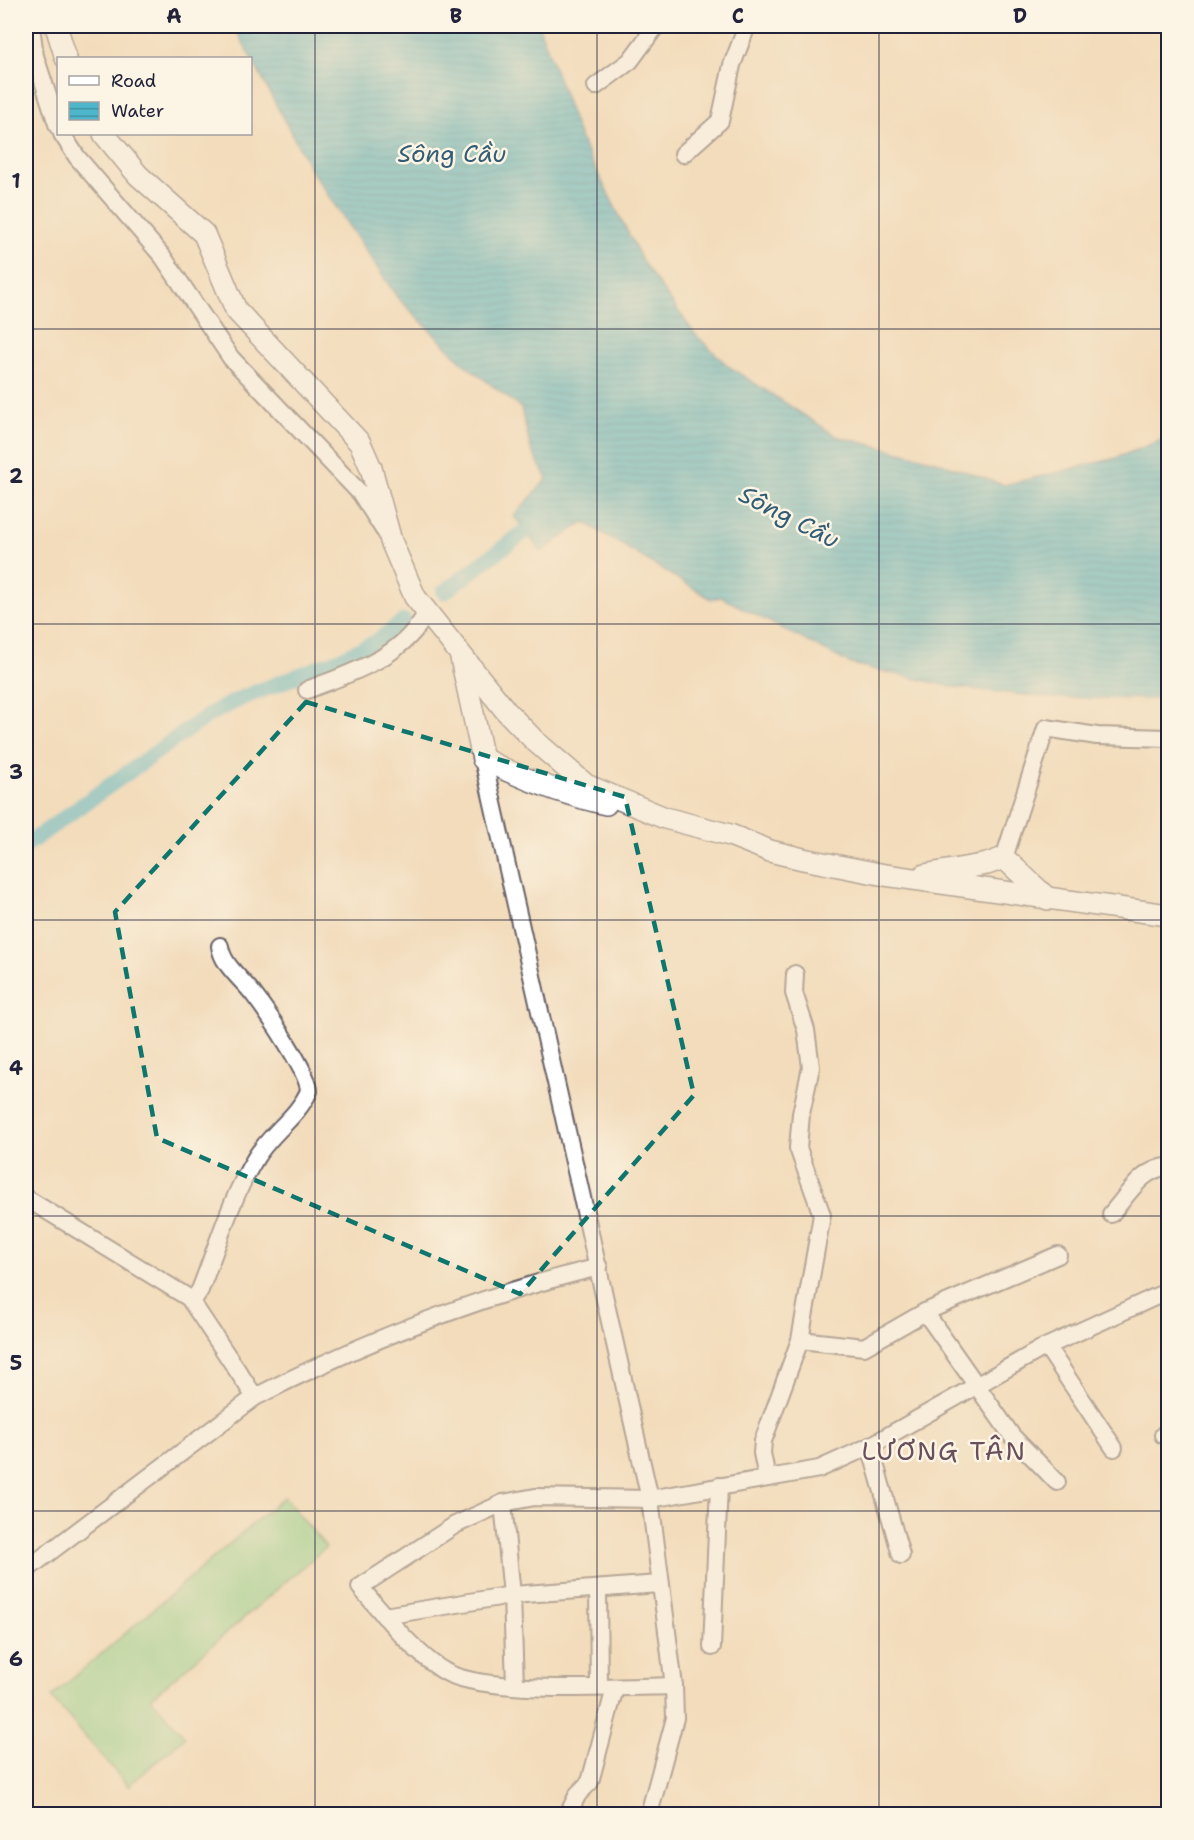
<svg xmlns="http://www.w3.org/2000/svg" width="1194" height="1840" viewBox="0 0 1194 1840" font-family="'Shantell Sans',sans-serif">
	<defs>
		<pattern id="water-rules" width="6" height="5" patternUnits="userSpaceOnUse" patternTransform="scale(1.5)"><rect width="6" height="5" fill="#4db6ca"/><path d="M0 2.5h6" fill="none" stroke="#4094a5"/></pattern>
	</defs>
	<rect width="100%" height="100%" fill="#fcf5e5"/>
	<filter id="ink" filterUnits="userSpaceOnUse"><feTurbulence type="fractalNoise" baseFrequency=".0167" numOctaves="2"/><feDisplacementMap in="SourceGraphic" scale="12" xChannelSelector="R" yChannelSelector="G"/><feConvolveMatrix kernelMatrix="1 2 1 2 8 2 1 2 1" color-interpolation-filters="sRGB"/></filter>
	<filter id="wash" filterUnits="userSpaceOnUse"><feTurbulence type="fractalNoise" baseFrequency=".008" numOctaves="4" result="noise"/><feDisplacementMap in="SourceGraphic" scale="24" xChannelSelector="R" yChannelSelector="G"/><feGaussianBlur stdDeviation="1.35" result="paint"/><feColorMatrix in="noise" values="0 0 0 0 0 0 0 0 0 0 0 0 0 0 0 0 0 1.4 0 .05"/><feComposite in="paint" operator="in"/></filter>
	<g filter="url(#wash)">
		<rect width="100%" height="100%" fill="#f2dcbc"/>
		<path fill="#8ad38f" stroke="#567a65" stroke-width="1.5" d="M284 1497 326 1547 151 1698 185 1737 128 1786 51 1697Z"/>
		<path fill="url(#water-rules)" stroke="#386c82" stroke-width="1.5" d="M234 26H539L580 138 644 264 695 334 728 366 836 436 933 460 1004 485 1116 458 1168 437V699L1050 698 953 687 851 664 721 597 711 599 584 522 541 552 514 516 547 479 531 449 521 408 464 364 397 297 311 170Z"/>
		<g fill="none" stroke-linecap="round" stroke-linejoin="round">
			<g stroke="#4db6ca" stroke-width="16">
				<path d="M444 592 544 517"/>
				<path d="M26 845 210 714 244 697 338 660 376 642 404 621"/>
			</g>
		</g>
	</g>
	<g filter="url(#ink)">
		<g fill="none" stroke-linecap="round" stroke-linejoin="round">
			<g stroke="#6b6368" stroke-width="20">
				<g id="minor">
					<path d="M31 26 35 56 58 127"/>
					<path d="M596 86 630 61 656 26"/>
					<path d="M62 134 77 157 163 257 231 358 361 494 384 530"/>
					<path d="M683 154 720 121 732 65 747 26"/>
					<path d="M307 690C353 672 402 658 427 612"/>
					<path d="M483 759 650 1499 674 1686 675 1718 649 1814"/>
					<path d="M1004 858 1046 728 1097 736 1168 738"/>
					<path d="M26 1198 189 1298 255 1397C365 1341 478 1296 599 1267"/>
					<path d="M1111 1214C1127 1196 1143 1167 1168 1167"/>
					<path d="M192 1302 200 1290C217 1247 231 1198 255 1159 270 1133 297 1118 309 1091 309 1073 267 1012 254 995 243 980 222 965 220 946"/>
					<path d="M925 1312 1012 1436 1057 1482"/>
					<path d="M800 1340 864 1347 925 1312 1058 1255"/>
					<path d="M1047 1347 1114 1448"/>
					<path d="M1163 1435 1168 1431"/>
					<path d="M870 1446 901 1555"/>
					<path d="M767 1478 762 1453 763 1441 800 1340 822 1215 798 1148 801 1114 811 1067 806 1030 794 993 795 974"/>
					<path d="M503 1503 512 1595 515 1686"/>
					<path d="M26 1570 255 1397"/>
					<path d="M598 1590 599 1687"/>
					<path d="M384 1616 512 1595 659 1584"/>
					<path d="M712 1647 719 1486"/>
					<path d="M674 1686C625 1687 482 1695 444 1671 415 1654 382 1613 360 1587L455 1525 503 1503 535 1497 650 1499 819 1469 870 1446 1041 1349 1168 1291"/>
					<path d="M569 1812 578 1794 590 1782 615 1688"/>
				</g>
			</g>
			<g stroke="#6b6368" stroke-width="24">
				<g id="major">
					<path d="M56 26 66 58"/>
					<path d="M104 134 138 175 204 234 236 310 360 443 371 468 391 541 415 597 506 711 535 741 586 785 665 818 730 835 770 851 803 859 885 875 1168 915"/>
					<path d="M461 658 483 759C523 779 562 794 606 804"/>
					<path d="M924 875 987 864 1004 858 1048 899"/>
				</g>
			</g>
			<use href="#minor" stroke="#fff" stroke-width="16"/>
			<use href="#major" stroke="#fff" stroke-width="21"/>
		</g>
	</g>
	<path d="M0 0H1194V1840H0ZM306 702 625 797 694 1095 520 1294 157 1138 115 912Z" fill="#f2dcbc" fill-opacity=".55" fill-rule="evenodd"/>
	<path fill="none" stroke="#0f766e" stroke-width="4.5" stroke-dasharray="12 8" stroke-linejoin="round" d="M306 702 625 797 694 1095 520 1294 157 1138 115 912Z"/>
	<path fill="none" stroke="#22223b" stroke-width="1.5" stroke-opacity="0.55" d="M315 26V1814M597 26V1814M879 26V1814M26 329H1168M26 624H1168M26 920H1168M26 1216H1168M26 1511H1168"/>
	<g text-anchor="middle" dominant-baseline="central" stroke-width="5" stroke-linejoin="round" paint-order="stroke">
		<g font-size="24" font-style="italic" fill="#335d74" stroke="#fcf5e5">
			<text x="452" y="154">Sông Cầu</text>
			<text transform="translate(789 517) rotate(27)">Sông Cầu</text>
		</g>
		<g font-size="26" letter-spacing="1.5" fill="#694e5b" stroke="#fcf5e5">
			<text x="944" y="1450">LƯƠNG TÂN</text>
		</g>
	</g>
	<rect width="1194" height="1840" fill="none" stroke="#fcf5e5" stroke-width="66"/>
	<rect x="57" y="57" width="195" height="78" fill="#fcf5e5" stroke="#a5a1a1" stroke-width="1.5"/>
	<rect x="69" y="76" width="30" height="9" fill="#ffffff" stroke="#a5a1a1" stroke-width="1.5"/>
	<text x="111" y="87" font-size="18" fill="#22223b">Road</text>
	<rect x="69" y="102" width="30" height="18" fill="url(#water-rules)" stroke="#a5a1a1" stroke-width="1.5"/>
	<text x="111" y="117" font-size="18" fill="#22223b">Water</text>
	<rect x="33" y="33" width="1128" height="1774" fill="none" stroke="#22223b" stroke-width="2"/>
	<g font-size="20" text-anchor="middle" font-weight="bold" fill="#22223b">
		<text x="174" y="23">A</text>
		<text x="456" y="23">B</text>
		<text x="738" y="23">C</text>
		<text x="1020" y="23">D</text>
		<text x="16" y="188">1</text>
		<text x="16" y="483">2</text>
		<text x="16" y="779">3</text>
		<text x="16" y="1075">4</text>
		<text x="16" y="1370">5</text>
		<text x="16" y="1666">6</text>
	</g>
</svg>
